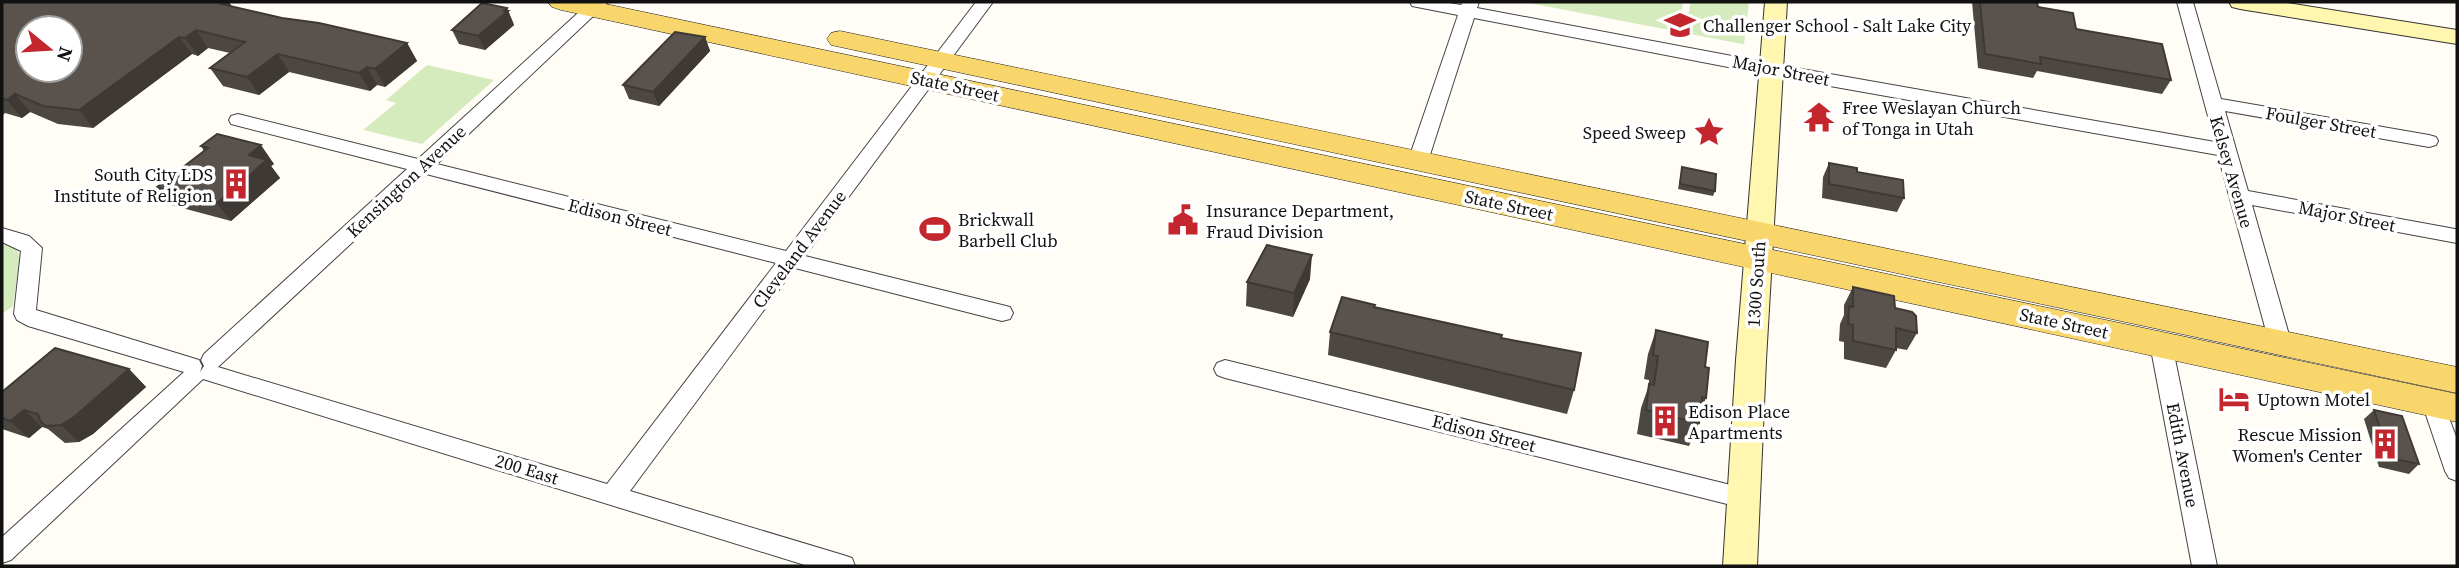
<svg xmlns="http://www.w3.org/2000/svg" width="2459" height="568" viewBox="0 0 2459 568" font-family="'Source Serif 4',serif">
	<rect width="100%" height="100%" fill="#fffdf5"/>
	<g fill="#d5ebbd">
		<path d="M1524 2H1683L1680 20 1681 15 1689 12 1690 2H1749L1744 44H1742Z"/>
		<path d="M427 65 494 80 422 144 363 130 396 103 386 100Z"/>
		<path d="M2 244 16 248 20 256 13 306 2 314Z"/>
	</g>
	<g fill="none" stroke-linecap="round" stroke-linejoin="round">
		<g stroke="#444" stroke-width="2">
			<g id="street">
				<path d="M590 2H608L437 164 786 251 976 2H993L805 256 1002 305 1010 307 1013 313 1010 319 1002 321 795 268 630 491 843 555 852 558 855 566H808L203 379 11 560 2 563V537L184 372 28 326 17 320 14 314 21 251 2 242V228L29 236 42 248 36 310 199 360 202 366 200 372 204 366 201 360 204 354 407 169 231 124 229 120 231 116 238 114 418 159ZM426 174 776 263 607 484 218 367Z"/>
				<path d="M1410 2H1443L1461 5 1463 2H1479L1477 8 1796 68 2215 142 2177 2H2193L2221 99 2429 135 2436 137 2438 141 2436 145 2429 147 2225 111 2248 191 2455 229H2457V243L2252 205 2291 342 2288 348 2280 350 2272 348 2269 342 2218 155 1796 80 1474 18 1428 161 1425 166H1411L1408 161 1458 15 1412 6Z"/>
				<path d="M2161 336 2169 338 2172 344 2217 566H2192L2150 344 2153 338Z"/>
				<path d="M1225 360 1743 488 1752 491 1755 498 1752 505 1743 508 1225 378 1217 375 1214 369 1217 363Z"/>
				<path d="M2433 394 2441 397 2457 439V481L2449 478 2445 471 2422 403 2425 397Z"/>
			</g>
		</g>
		<g stroke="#333" stroke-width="2">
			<g id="secondary">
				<path d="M1765 2H1787L1766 360 1757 566H1723L1736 360Z"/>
				<path d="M2229 2H2281L2457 30V44L2240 9 2232 7Z"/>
			</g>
		</g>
		<g stroke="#222" stroke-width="1">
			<g id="primary">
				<path d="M548 2H596L2457 394V422L561 10 552 7Z"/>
				<path d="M840 31 2457 367V393L831 45 827 39 831 33Z"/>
			</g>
		</g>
		<use href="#street" fill="#fff" fill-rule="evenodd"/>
		<use href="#secondary" fill="#fff6b0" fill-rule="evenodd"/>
		<use href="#primary" fill="#f9d66b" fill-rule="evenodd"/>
	</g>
	<g fill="#4d4742">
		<path d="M2 2H229L232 7 282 18 407 43 417 61 385 87 377 85 370 91 289 72 259 95 223 86 210 68 230 53 208 48 198 56 192 54 93 128 58 124 30 112 22 118 5 113 2 116Z"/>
		<path d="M1972 2H2037L2038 7 2171 80 2162 94 2037 71 2033 78 1978 68Z"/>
		<path d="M507 8 514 25 485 50 459 44 452 30Z"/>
		<path d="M705 37 710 51 659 106 629 99 623 85Z"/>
		<path d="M201 146 274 164 271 166 280 178 231 221 171 205 157 187 204 151Z"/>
		<path d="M1829 163 1857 172 1904 198 1897 212 1822 198 1823 177Z"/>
		<path d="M1682 167 1715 191 1713 196 1678 189Z"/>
		<path d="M1310 279 1293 317 1246 306 1247 282Z"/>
		<path d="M1853 287 1895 308 1917 333 1907 350 1896 348V350L1886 368 1844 359V342L1839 341 1840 324 1844 315V305Z"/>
		<path d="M1375 307 1501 338 1574 390 1567 414 1328 355 1330 332Z"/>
		<path d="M1656 330 1705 367 1706 398 1700 413 1699 423 1689 446 1637 434 1641 408 1649 385V380L1644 379 1648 354Z"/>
		<path d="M129 369 146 387 93 434 79 442 65 443 48 429 42 427 29 438 2 429V392Z"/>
		<path d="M2374 410 2419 464 2409 474 2379 467 2364 419Z"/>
	</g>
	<g fill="#3f3936">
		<path d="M225 2H229L239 18 221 4Z"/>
		<path d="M507 8 514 25 485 50 478 36Z"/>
		<path d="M196 30 208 48 198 56 185 38Z"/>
		<path d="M179 37 192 54 93 128 79 110Z"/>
		<path d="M705 37 710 51 659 106 653 92Z"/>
		<path d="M407 43 417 61 385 87 375 69Z"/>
		<path d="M278 54 289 72 259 95 247 77Z"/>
		<path d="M367 67 377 85 370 91 359 73Z"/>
		<path d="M15 94 30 112 22 118 7 100Z"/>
		<path d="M261 145 274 164 271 166 280 178 231 221 217 203 249 155Z"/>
		<path d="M1312 255 1310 279 1293 317 1294 293Z"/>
		<path d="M129 369 146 387 93 434 79 442 61 425Z"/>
		<path d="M24 410 42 427 29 438 10 421Z"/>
	</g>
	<g fill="#5a524d" stroke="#3f3936" stroke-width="2" fill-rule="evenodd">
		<path d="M2 2H225L221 4 282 18 319 23 407 43 375 69 367 67 359 73 278 54 247 77 210 68 245 42 196 30 185 38 179 37 79 110 43 106 15 94 7 100 2 98ZM28 28H70V70H28Z"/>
		<path d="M1980 2H2037L2038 7 2073 13 2076 29 2162 44 2171 80 2040 57 2041 64 1985 54Z"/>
		<path d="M482 3 507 8 504 11H508L478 36 452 30Z"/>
		<path d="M675 32 705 37 653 92 623 85Z"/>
		<path d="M217 134 261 145 249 155 267 160 217 203 157 187 208 148 201 146Z"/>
		<path d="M1829 163 1857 168V172L1903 180 1904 198 1829 184Z"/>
		<path d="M1682 167 1716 174 1715 191 1680 184Z"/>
		<path d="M1267 245 1312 255 1294 293 1247 282Z"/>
		<path d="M1853 287 1894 296 1895 308 1912 312 1916 316 1917 333 1896 328V350L1853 341V325L1848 324 1849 306 1853 307Z"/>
		<path d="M1342 297 1375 305 1374 307 1502 335 1501 338 1581 353 1574 390 1330 332Z"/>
		<path d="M1656 330 1708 342 1705 367 1709 368 1706 398 1702 397 1699 423 1646 410 1649 384 1654 385 1658 356 1653 355Z"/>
		<path d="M55 348 129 369 74 417 61 425 46 426 41 422 38 414 24 410 10 421 2 418V392Z"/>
		<path d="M2374 410 2402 416 2419 464 2390 458Z"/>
	</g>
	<defs>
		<g id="school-bare" transform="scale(2.415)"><path d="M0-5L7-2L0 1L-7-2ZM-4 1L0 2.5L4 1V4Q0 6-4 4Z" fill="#c4262e" stroke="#fff" stroke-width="2.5" paint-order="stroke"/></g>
		<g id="temple-bare" transform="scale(2.415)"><path d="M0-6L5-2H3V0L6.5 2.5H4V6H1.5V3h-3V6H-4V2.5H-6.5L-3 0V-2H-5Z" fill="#c4262e" stroke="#fff" stroke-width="2.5" paint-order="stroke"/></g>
		<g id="sight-bare" transform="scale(2.415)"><path d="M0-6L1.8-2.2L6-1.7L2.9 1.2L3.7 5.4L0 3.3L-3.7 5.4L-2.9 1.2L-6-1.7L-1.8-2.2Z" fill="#c4262e" stroke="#fff" stroke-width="2.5" paint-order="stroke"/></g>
		<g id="building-bare" transform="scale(2.415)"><path d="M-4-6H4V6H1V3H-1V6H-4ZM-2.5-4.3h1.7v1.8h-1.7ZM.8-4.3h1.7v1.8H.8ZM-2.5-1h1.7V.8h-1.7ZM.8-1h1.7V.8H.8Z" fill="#c4262e" stroke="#fff" stroke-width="2.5" paint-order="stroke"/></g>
		<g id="civic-bare" transform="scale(2.415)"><path d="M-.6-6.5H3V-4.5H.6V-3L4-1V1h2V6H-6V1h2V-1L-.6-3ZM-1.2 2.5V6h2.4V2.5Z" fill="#c4262e" stroke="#fff" stroke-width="2.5" paint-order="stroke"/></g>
		<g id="stadium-bare" transform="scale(2.415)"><path d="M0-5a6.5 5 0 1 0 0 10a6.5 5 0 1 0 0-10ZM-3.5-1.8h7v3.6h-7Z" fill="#c4262e" stroke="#fff" stroke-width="2.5" paint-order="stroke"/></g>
		<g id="hotel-bare" transform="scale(2.415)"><path d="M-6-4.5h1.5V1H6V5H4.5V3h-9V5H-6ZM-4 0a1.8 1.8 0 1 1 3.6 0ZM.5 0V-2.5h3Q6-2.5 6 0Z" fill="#c4262e" stroke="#fff" stroke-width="2.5" paint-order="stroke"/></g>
	</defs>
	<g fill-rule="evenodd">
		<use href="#school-bare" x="1680" y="25"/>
		<use href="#temple-bare" x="1819" y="117"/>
		<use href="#sight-bare" x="1709" y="132"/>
		<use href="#building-bare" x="236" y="184"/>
		<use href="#civic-bare" x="1183" y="220"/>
		<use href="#stadium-bare" x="935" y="229"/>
		<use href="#hotel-bare" x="2234" y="399"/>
		<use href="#building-bare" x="1665" y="421"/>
		<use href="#building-bare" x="2385" y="444"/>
	</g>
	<g text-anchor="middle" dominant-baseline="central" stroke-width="7" stroke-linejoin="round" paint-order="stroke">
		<g font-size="18" fill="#111" stroke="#fff" text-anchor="start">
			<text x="1703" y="25">Challenger School - Salt Lake City</text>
			<text x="1842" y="107">Free Weslayan Church<tspan x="1842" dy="21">of Tonga in Utah</tspan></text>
			<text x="1686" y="132" text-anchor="end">Speed Sweep</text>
			<text x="213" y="174" text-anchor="end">South City LDS<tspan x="213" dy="21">Institute of Religion</tspan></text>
			<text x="1206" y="210">Insurance Department,<tspan x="1206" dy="21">Fraud Division</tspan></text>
			<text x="958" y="219">Brickwall<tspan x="958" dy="21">Barbell Club</tspan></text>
			<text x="2257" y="399">Uptown Motel</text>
			<text x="1688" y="411">Edison Place<tspan x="1688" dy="21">Apartments</tspan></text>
			<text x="2362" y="434" text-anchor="end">Rescue Mission<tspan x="2362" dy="21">Women's Center</tspan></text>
		</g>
		<g font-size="18" fill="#111" stroke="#fff">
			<text transform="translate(1781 70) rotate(11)">Major Street</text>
			<text transform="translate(955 86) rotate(12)">State Street</text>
			<text transform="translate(2321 122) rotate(10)">Foulger Street</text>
			<text transform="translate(2232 172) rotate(74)">Kelsey Avenue</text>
			<text transform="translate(406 181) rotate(-43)">Kensington Avenue</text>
			<text transform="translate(1509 205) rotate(12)">State Street</text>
			<text transform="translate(2347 216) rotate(11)">Major Street</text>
			<text transform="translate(620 217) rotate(14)">Edison Street</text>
			<text transform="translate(799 249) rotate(-53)">Cleveland Avenue</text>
			<text transform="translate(1756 284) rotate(-86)">1300 South</text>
			<text transform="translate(2064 323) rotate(12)">State Street</text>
			<text transform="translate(1484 433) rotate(14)">Edison Street</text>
			<text transform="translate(2183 455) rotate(79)">Edith Avenue</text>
			<text transform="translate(527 469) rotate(17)">200 East</text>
		</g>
	</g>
	<rect width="2459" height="568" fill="none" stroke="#111111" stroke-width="7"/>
	<g transform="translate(49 49) rotate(108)"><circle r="33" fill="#ffffff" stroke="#a0a0a0" stroke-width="2"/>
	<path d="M0-5L12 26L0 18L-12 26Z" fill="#c4262e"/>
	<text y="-10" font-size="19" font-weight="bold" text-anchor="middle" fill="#111111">N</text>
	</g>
</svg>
